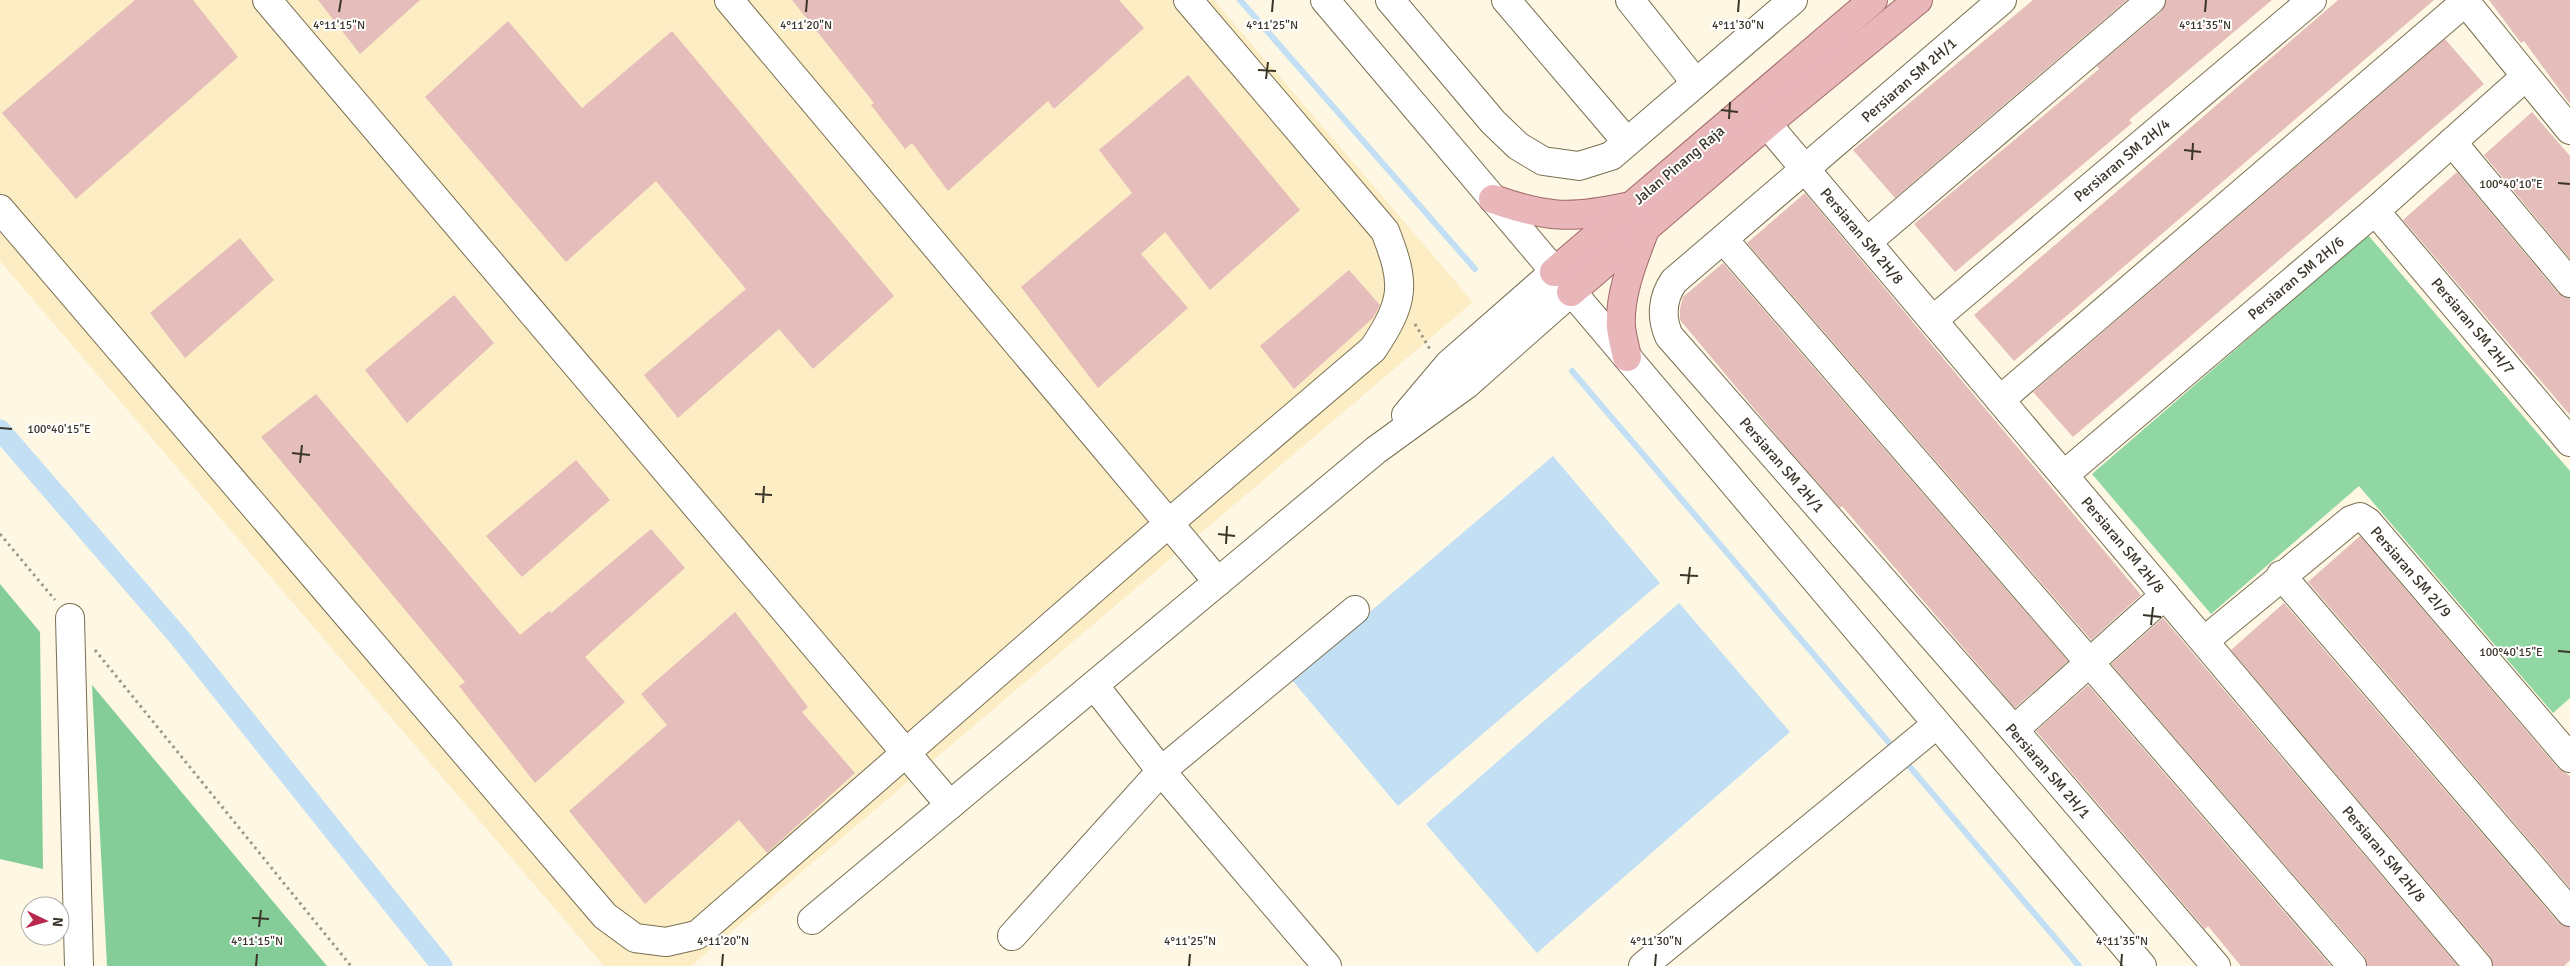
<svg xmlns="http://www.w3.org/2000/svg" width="2570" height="966" viewBox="0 0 2570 966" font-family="Signika,sans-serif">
	<rect width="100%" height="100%" fill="#fdf7e3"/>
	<path fill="#fcedc4" d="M0 0H1214L1473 302 691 966H604L0 261Z"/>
	<path fill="#90d7a3" d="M2368 235 2570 471V698L2553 713 2359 486 2211 614 2092 474Z"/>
	<g fill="#84cd98">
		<path d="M0 584 40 632 43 869 0 859Z"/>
		<path d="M92 685 327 966H107Z"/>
	</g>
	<g fill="#c3dff4">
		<path d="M1553 456 1660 583 1398 806 1291 679Z"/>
		<path d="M1679 603 1790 732 1537 953 1426 824Z"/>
	</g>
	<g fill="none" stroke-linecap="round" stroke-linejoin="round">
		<g stroke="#c3dff4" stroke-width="6">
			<path d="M1240 0 1475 269"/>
			<path d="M1572 371 1896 751"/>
			<path d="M1904 760 2079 966"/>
		</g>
		<path stroke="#c3dff4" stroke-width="21" d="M0 430 179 637 442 966"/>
	</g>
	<g fill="#e5bdba">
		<path d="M135 0H193L238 57 76 199 2 113Z"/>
		<path d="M318 0H420L360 54Z"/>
		<path d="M792 0H1119L1144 28 1054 109 1048 101 948 191 912 143 905 149 871 105 874 103Z"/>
		<path d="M2033 0H2127L1895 198 1853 150Z"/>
		<path d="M2166 0H2272L2129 120 2132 123 1955 272 1914 224 2099 69 2097 66 2161 12Z"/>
		<path d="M2338 0H2434L2014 361 1974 315Z"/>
		<path d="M2489 0H2570V104L2524 41 2521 43Z"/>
		<path d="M508 21 582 108 672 31 894 296 813 369 779 329 678 418 644 375 746 289 656 181 566 262 425 97Z"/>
		<path d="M2445 39 2484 84 2073 437 2033 392Z"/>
		<path d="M1188 75 1300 210 1210 290 1165 232 1141 254 1188 308 1098 388 1021 287 1132 193 1099 150Z"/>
		<path d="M2532 112 2570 156V259L2484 155Z"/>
		<path d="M2457 172 2558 293 2570 298V415L2403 220Z"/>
		<path d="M1805 193 2141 595 2091 640 1747 243Z"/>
		<path d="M240 238 274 280 185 358 150 313Z"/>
		<path d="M1723 263 2068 661 2015 708 1842 506 1840 508 1782 442 1680 320V309L1683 297Z"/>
		<path d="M1349 270 1380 305 1377 311 1373 318 1294 389 1260 346Z"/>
		<path d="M454 295 494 343 407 423 365 370Z"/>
		<path d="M316 394 520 635 549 611 551 613 651 529 685 568 585 657 625 702 535 783 459 686 465 682 261 437Z"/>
		<path d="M576 460 610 500 522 577 486 536Z"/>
		<path d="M2360 536 2558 768 2570 776V888L2308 582Z"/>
		<path d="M2284 603 2558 922 2570 927V960L2564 966H2493L2490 956 2231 650Z"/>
		<path d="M735 612 808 707 802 712 855 773 767 853 739 820 645 904 569 811 667 725 641 694Z"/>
		<path d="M2163 618 2458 966H2367L2364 956 2111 664Z"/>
		<path d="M2088 685 2331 966H2241L2208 926 2205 929 2036 731Z"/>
	</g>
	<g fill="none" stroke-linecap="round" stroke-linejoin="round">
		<g stroke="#796f51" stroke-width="30">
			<g id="minor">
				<path d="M267 0 950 805"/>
				<path d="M729 0 1218 582"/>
				<path d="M1325 0 2142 966"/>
				<path d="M1390 0 1493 122 1518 146 1543 161 1579 166 1611 156 1793 0"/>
				<path d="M1506 0 1627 142"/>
				<path d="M1630 0 1696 83"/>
				<path d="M2002 0 1674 281C1662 298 1661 318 1669 336L2014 730 2216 966"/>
				<path d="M2464 0 2570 130"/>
				<path d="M1767 124 2478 966"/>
				<path d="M2452 142 2570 283"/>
				<path d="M0 209 605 916 635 938 666 942 697 935 1168 524 1373 349C1405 301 1406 284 1385 231L1188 0"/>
				<path d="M2375 211 2570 442"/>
				<path d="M1724 240 2352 966"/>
				<path d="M1867 242 2151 0"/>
				<path d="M1933 320 2312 0"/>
				<path d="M2000 400 2465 2"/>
				<path d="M1406 415 1449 364 1554 272"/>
				<path d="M2064 475 2375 211 2525 77"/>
				<path d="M2281 575 2570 912"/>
				<path d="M70 618 79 966"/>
				<path d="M2204 641 2351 520 2360 517 2368 522 2570 758"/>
				<path d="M1094 685 1161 771 1327 966"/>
				<path d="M2014 730 2165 595"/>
				<path d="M812 920 1376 450 1467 384 1571 292"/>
				<path d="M1012 936 1161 771 1355 610"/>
				<path d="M1643 966 1937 724"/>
			</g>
		</g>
		<g stroke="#a26a69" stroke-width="30">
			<g id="major">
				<path d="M1493 199C1547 218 1571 219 1626 207"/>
				<path d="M1554 272 1873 0"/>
				<path d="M1571 292 1767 124 1918 0"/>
				<path d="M1627 357C1625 347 1622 337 1621 327 1619 295 1633 261 1644 232"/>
			</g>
		</g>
		<g stroke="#9b9685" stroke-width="3" stroke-dasharray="2.5 4" stroke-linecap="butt">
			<path d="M1415 324 1431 351"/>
			<path d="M0 534 55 600"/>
			<path d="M95 650 351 966"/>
		</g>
		<use href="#minor" stroke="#fff" stroke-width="28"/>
		<use href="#major" stroke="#e9b6ba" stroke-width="28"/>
	</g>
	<path fill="none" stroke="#3a3528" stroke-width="2" d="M339 12 341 0M806 12 807 0M1272 12 1273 0M1738 12 1739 0M2205 12 2206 0M1258 70 1276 71M1266 79 1268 62M1721 110 1738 112M1729 119 1730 102M2184 150 2201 152M2192 160 2193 143M2558 183 2570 184M0 428 12 429M292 453 310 455M300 463 302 445M755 494 772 495M763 503 764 486M1218 534 1235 536M1226 544 1227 526M1680 575 1698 576M1688 584 1690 567M2143 615 2161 617M2151 625 2153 607M2558 651 2570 652M252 918 269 919M259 927 261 910M256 966 257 954M722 966 723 954M1189 966 1190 954M1655 966 1656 954M2121 966 2122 954"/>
	<g text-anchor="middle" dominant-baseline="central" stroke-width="4" stroke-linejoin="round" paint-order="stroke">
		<g font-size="15" fill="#3a3528" stroke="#fff">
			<text transform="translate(1909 80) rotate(-41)">Persiaran SM 2H/1</text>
			<text transform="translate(2122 160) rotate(-40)">Persiaran SM 2H/4</text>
			<text transform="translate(1679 165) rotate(-40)">Jalan Pinang Raja</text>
			<text transform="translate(1862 236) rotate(50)">Persiaran SM 2H/8</text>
			<text transform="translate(2296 278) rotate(-40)">Persiaran SM 2H/6</text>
			<text transform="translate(2473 326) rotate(50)">Persiaran SM 2H/7</text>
			<text transform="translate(1782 465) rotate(49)">Persiaran SM 2H/1</text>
			<text transform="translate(2123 545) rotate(50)">Persiaran SM 2H/8</text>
			<text transform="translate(2411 572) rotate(49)">Persiaran SM 2I/9</text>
			<text transform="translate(2048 771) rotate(49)">Persiaran SM 2H/1</text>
			<text transform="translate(2384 854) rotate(50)">Persiaran SM 2H/8</text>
		</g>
	</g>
	<g font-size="12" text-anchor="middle" fill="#3a3528" stroke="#fff" stroke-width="4" stroke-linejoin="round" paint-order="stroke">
		<text x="339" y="29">4°11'15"N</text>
		<text x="806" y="29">4°11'20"N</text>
		<text x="1272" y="29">4°11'25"N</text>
		<text x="1738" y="29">4°11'30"N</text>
		<text x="2205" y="29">4°11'35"N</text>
		<text x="2511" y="188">100°40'10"E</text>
		<text x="59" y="433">100°40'15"E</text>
		<text x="2511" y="656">100°40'15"E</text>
		<text x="257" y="945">4°11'15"N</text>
		<text x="723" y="945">4°11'20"N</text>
		<text x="1190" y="945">4°11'25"N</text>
		<text x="1656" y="945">4°11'30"N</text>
		<text x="2122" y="945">4°11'35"N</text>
	</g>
	<g transform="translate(45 921) rotate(95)"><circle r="24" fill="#ffffff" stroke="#b0aea9"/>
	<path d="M0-4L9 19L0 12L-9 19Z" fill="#b8284e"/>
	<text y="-8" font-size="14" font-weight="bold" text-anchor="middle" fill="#3a3528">N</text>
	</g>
</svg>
